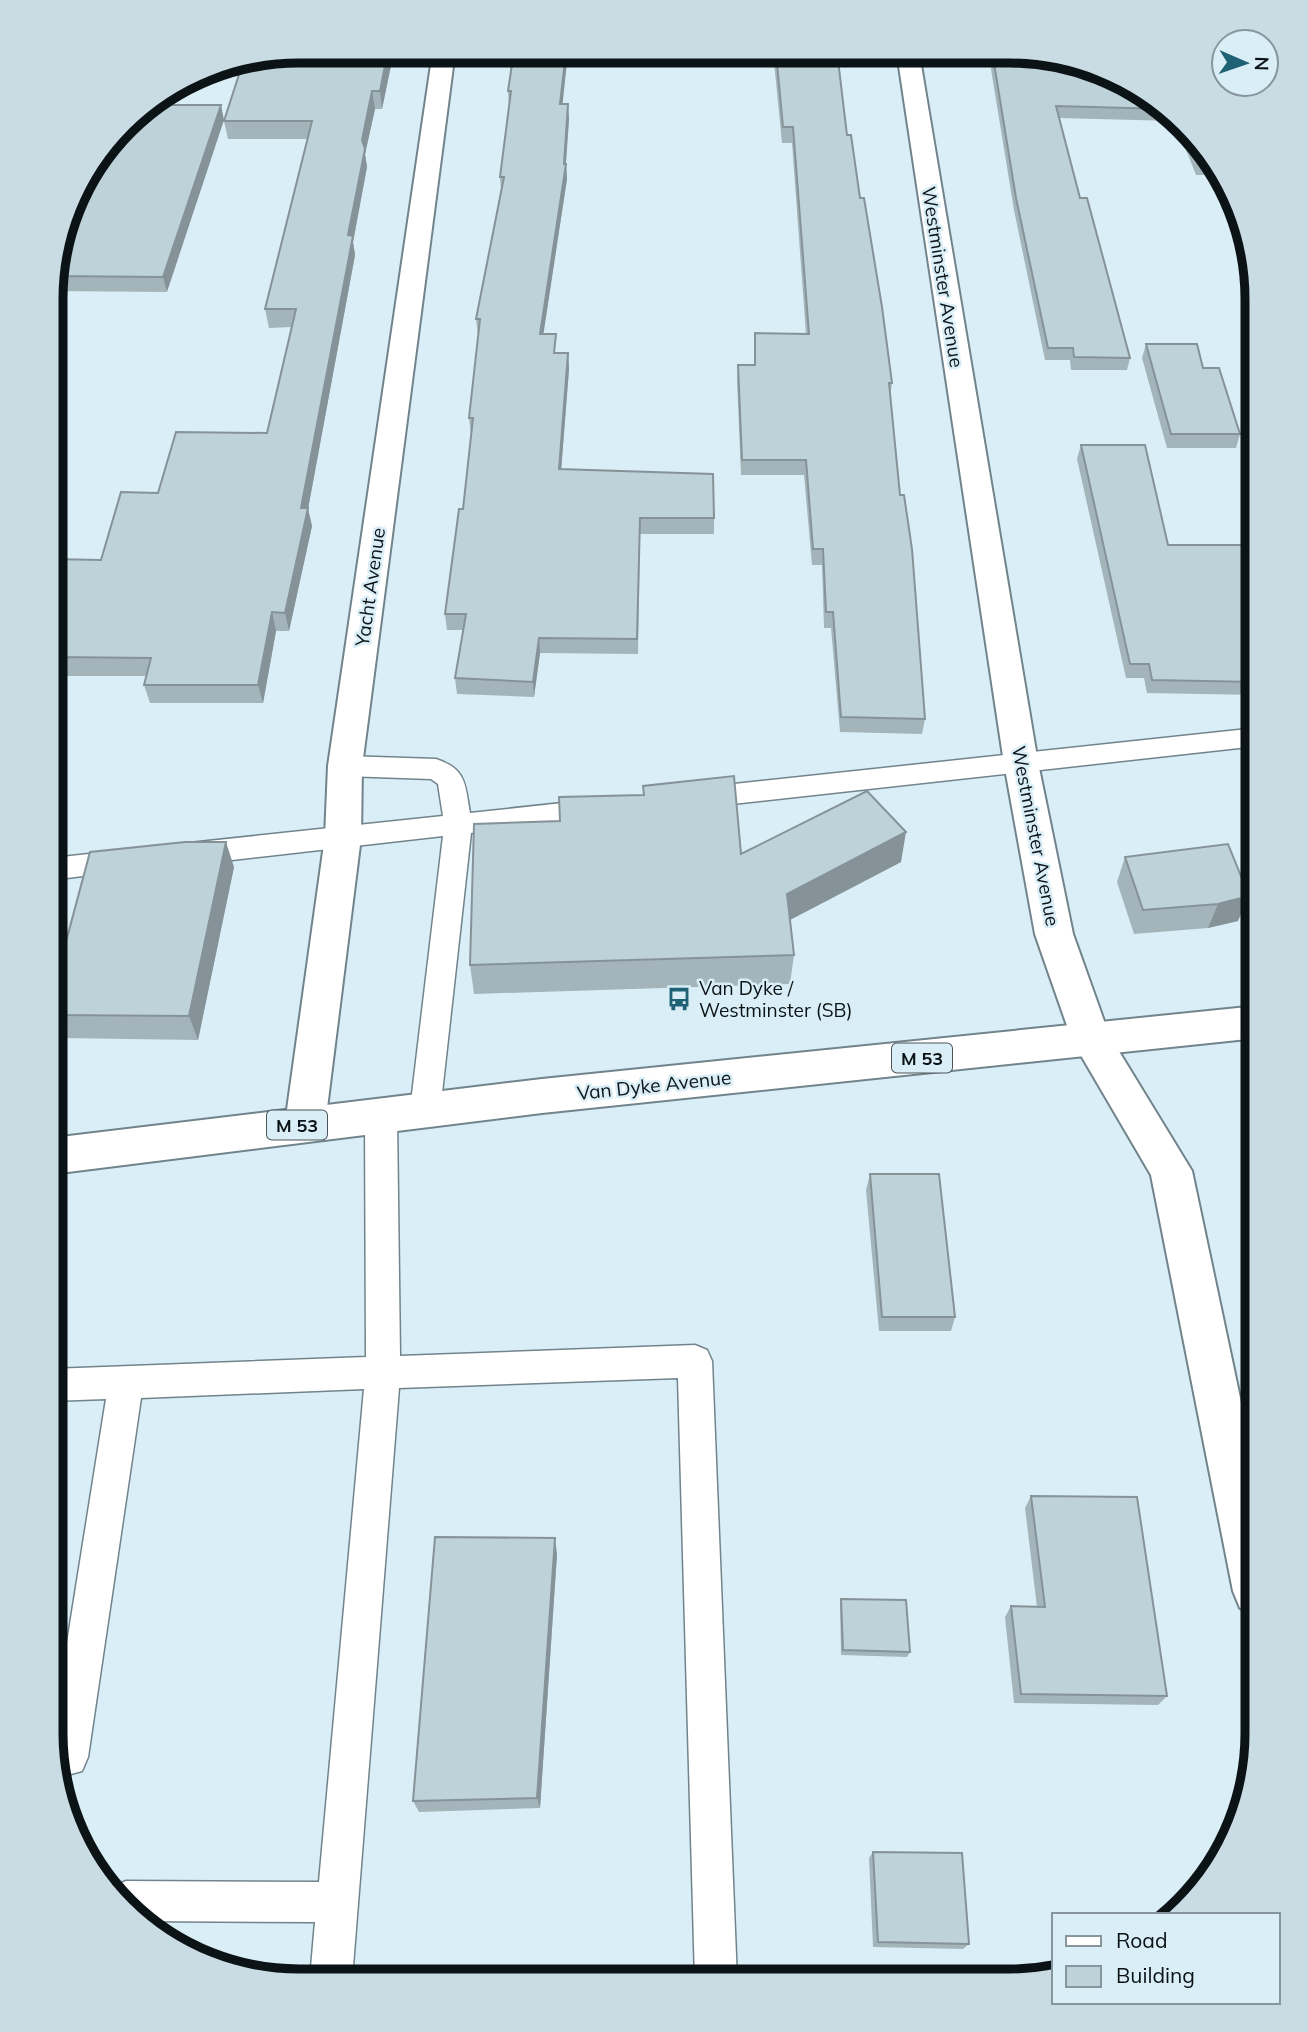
<svg xmlns="http://www.w3.org/2000/svg" width="1308" height="2032" viewBox="0 0 1308 2032" font-family="Mulish,sans-serif">
	<rect width="100%" height="100%" fill="#d9eef6"/>
	<g fill="none" stroke-linecap="round" stroke-linejoin="round">
		<g stroke="#72848b" stroke-width="3">
			<g id="service">
				<path d="M1257 728V746L697 808 687 805 683 798 687 791 697 788Z"/>
				<path d="M345 756 436 759C467 769 465 785 470 813L599 799 609 802 613 809 609 816 599 819 471 833 440 1111 436 1120 425 1124 414 1120 410 1111 443 836 189 865 179 861 175 854 179 847 189 843 443 816 438 784 431 779 345 776 336 773 332 766 336 759Z"/>
				<path d="M126 850 136 853 140 861 136 869 52 880V858Z"/>
				<path d="M381 1104 392 1108 397 1117 400 1356 695 1345 707 1350 712 1361 737 1980H695L678 1378 399 1388 352 1979H310L315 1922 142 1921 114 1886 126 1881 319 1882 364 1389 141 1398 88 1757 82 1771 60 1777 52 1737 106 1399 51 1401V1369L366 1357 365 1117 370 1108Z"/>
			</g>
		</g>
		<g stroke="#72848b" stroke-width="4">
			<g id="minor">
				<path d="M433 51H455L362 766 361 837 325 1124 319 1136 305 1141 291 1136 285 1124 325 837 328 766Z"/>
				<path d="M897 53H919L1038 763 1073 934 1109 1035 1192 1171 1257 1478V1615L1240 1608 1233 1591 1151 1175 1072 1040 1035 934 1004 763Z"/>
			</g>
		</g>
		<g stroke="#72848b" stroke-width="4">
			<path id="primary" d="M1257 1006V1038L542 1113 52 1174V1138L542 1079Z"/>
		</g>
		<use href="#service" fill="#fff" fill-rule="evenodd"/>
		<use href="#minor" fill="#fff" fill-rule="evenodd"/>
		<use href="#primary" fill="#fff" fill-rule="evenodd"/>
	</g>
	<g fill="#a3b5bb">
		<path d="M299 51H394L382 109H375L365 154 367 167 353 242 355 255 308 509 312 526 289 631H276L263 703H150L144 685 146 676H65L52 715V559L101 560 158 493 267 433 292 327 269 328 265 309 308 139H228L224 121Z"/>
		<path d="M514 51 568 52 562 104 569 119 566 164 567 179 543 334 556 353H568L569 369 561 469 714 518V534H640L638 654 540 653 534 697 457 694 455 678 463 630H447L445 614 463 509 471 434 469 418 478 335 476 319 501 190 500 177 509 106 508 91Z"/>
		<path d="M773 52H846L845 63H839L847 135 860 198 892 383 890 396 900 495 925 719 922 734 840 732 831 628H824L822 565H812L804 475H741L737 380 738 365H754L755 333 806 334 792 143H782Z"/>
		<path d="M993 53H1041L1160 102 1174 121 1059 118 1080 198 1130 358 1127 370H1071L1070 360H1045L1014 210 991 69 993 57H994Z"/>
		<path d="M135 113 167 292 53 291V267Z"/>
		<path d="M1175 122 1216 175H1196Z"/>
		<path d="M1146 344 1203 368 1240 434 1236 448H1167L1142 358Z"/>
		<path d="M1081 445 1168 545H1257V695L1147 693 1144 678H1126L1077 459Z"/>
		<path d="M1228 844 1238 921 1208 928 1134 934 1117 882 1125 857Z"/>
		<path d="M741 854 901 862 790 920 794 955 790 984 474 994 470 965Z"/>
		<path d="M234 867 198 1040 59 1038 52 1025V994Z"/>
		<path d="M870 1174 955 1317 951 1331H879L866 1190Z"/>
		<path d="M1031 1496 1167 1696 1158 1705 1014 1703 1005 1617 1011 1606 1037 1607 1025 1508Z"/>
		<path d="M557 1554 540 1808 419 1812 413 1801Z"/>
		<path d="M841 1599 910 1652 907 1657 841 1655 840 1604Z"/>
		<path d="M873 1852 969 1944 963 1949 873 1947 869 1858Z"/>
		<path d="M1054 1960V1972L1049 1973 1048 1963Z"/>
	</g>
	<g fill="#859399">
		<path d="M388 51H394L382 109 380 91Z"/>
		<path d="M566 52H568L561 119 560 104Z"/>
		<path d="M372 91 375 109 365 154 367 167 353 242 355 255 308 509 312 526 289 631 285 613 301 508 348 235 362 140Z"/>
		<path d="M568 104 569 119 565 173 566 164 567 179 541 350 540 334Z"/>
		<path d="M221 105 224 120 167 292 163 277Z"/>
		<path d="M568 353 569 369 560 485 559 469Z"/>
		<path d="M272 612 276 631 263 703 258 685Z"/>
		<path d="M539 638 540 653 534 697 533 682Z"/>
		<path d="M57 657 65 676 52 715V674Z"/>
		<path d="M906 832 901 862 784 923 787 894Z"/>
		<path d="M226 842 234 867 198 1040 189 1016Z"/>
		<path d="M1249 896 1238 921 1208 928 1218 904Z"/>
		<path d="M555 1538 557 1554 540 1808 537 1798Z"/>
	</g>
	<g fill="#bed2da" stroke="#859399" stroke-width="2">
		<path d="M299 51H388L380 91H372L362 140 365 149 348 235 353 236 301 508H308L285 613 272 612 258 685H144L151 658 57 657 52 674V559L101 560 121 492 158 493 176 432 267 433 296 309H265L312 121H224L243 62Z"/>
		<path d="M514 51 566 52 560 104H568L564 164H566L540 334H556L554 353H568L559 469 713 474 714 518H640L637 639 539 638 533 682 455 678 466 614H445L459 509H463L473 418H469L480 319H476L504 177H500L511 91H508Z"/>
		<path d="M776 52H837L847 135H851L860 198H864L882 307 892 383H889L900 495H904L912 549 925 719 841 717 833 612H826L823 549H813L806 460H742L738 365H755V333L809 334 793 127H783Z"/>
		<path d="M998 53H1041L1160 102 1165 109 1056 106 1080 198H1087L1130 358 1074 357 1073 348H1048L1016 198 993 57H999Z"/>
		<path d="M148 105H221L163 277 53 276V267L77 189 135 113Z"/>
		<path d="M1192 144 1207 163H1200Z"/>
		<path d="M1146 344H1197L1203 368H1219L1240 434H1171Z"/>
		<path d="M1081 445H1145L1168 545H1257V682L1152 680 1149 664H1130Z"/>
		<path d="M734 776 741 854 867 791 906 832 787 894 794 955 470 965 474 824 560 821 559 797 644 795 643 786Z"/>
		<path d="M185 842H226L189 1016 52 1015V994L90 852Z"/>
		<path d="M1228 844 1249 896 1218 904 1143 910 1125 857Z"/>
		<path d="M870 1174H939L955 1317H882Z"/>
		<path d="M1031 1496 1137 1497 1167 1696 1021 1694 1011 1606 1045 1607Z"/>
		<path d="M435 1537 555 1538 537 1798 413 1801Z"/>
		<path d="M841 1599 906 1600 910 1652 843 1650Z"/>
		<path d="M873 1852 962 1853 969 1944 878 1942Z"/>
	</g>
	<defs>
		<g id="bus-bare" transform="scale(1.89)"><path d="M-5-6H5V4H4V6H2V4H-2V6H-4V4H-5ZM-3.5-4V0h7V-4ZM-3.5 1.2v1.5H-2V1.2ZM2 1.2v1.5H3.5V1.2Z" fill="#1f6175" stroke="#d9eef6" stroke-width="2.5" paint-order="stroke"/></g>
	</defs>
	<g fill-rule="evenodd">
		<use href="#bus-bare" x="679" y="999"/>
	</g>
	<g text-anchor="middle" dominant-baseline="central" stroke-width="5" stroke-linejoin="round" paint-order="stroke">
		<g fill="#d9eef6" stroke="#4a5559" stroke-width="2">
			<rect x="892" y="1043.5" width="60" height="29" rx="5"/>
			<rect x="267" y="1110.5" width="60" height="29" rx="5"/>
		</g>
		<g font-size="18" font-weight="bold" fill="#0c1316">
			<text x="922" y="1058">M 53</text>
			<text x="297" y="1125">M 53</text>
		</g>
		<g font-size="19" fill="#0c1316" stroke="#d9eef6">
			<text transform="translate(943 277) rotate(81)">Westminster Avenue</text>
			<text transform="translate(370 587) rotate(-82)">Yacht Avenue</text>
			<text transform="translate(1036 836) rotate(79)">Westminster Avenue</text>
			<text transform="translate(654 1085) rotate(-6)">Van Dyke Avenue</text>
		</g>
		<g font-size="19" fill="#0c1316" stroke="#d9eef6" text-anchor="start">
			<text x="699" y="988">Van Dyke /<tspan x="699" dy="22">Westminster (SB)</tspan></text>
		</g>
	</g>
	<path d="M0 0H1308V2032H0ZM299 63H1009A236 236 0 0 1 1245 299V1733A236 236 0 0 1 1009 1969H299A236 236 0 0 1 63 1733V299A236 236 0 0 1 299 63Z" fill="#c9dce4" fill-rule="evenodd"/>
	<path fill="none" stroke="#0c1316" stroke-width="9" d="M299 63H1009A236 236 0 0 1 1245 299V1733A236 236 0 0 1 1009 1969H299A236 236 0 0 1 63 1733V299A236 236 0 0 1 299 63Z"/>
	<rect x="1052" y="1913" width="228" height="91" fill="#d9eef6" stroke="#87969c" stroke-width="2"/>
	<rect x="1066" y="1936" width="35" height="10" fill="#ffffff" stroke="#87969c" stroke-width="2"/>
	<text x="1116" y="1948" font-size="21" fill="#0c1316">Road</text>
	<rect x="1066" y="1966" width="35" height="21" fill="#bed2da" stroke="#87969c" stroke-width="2"/>
	<text x="1116" y="1983" font-size="21" fill="#0c1316">Building</text>
	<g transform="translate(1245 63) rotate(92)"><circle r="33" fill="#d9eef6" stroke="#87969c" stroke-width="2"/>
	<path d="M0-5L12 26L0 18L-12 26Z" fill="#1f6175"/>
	<text y="-10" font-size="19" font-weight="bold" text-anchor="middle" fill="#0c1316">N</text>
	</g>
</svg>
